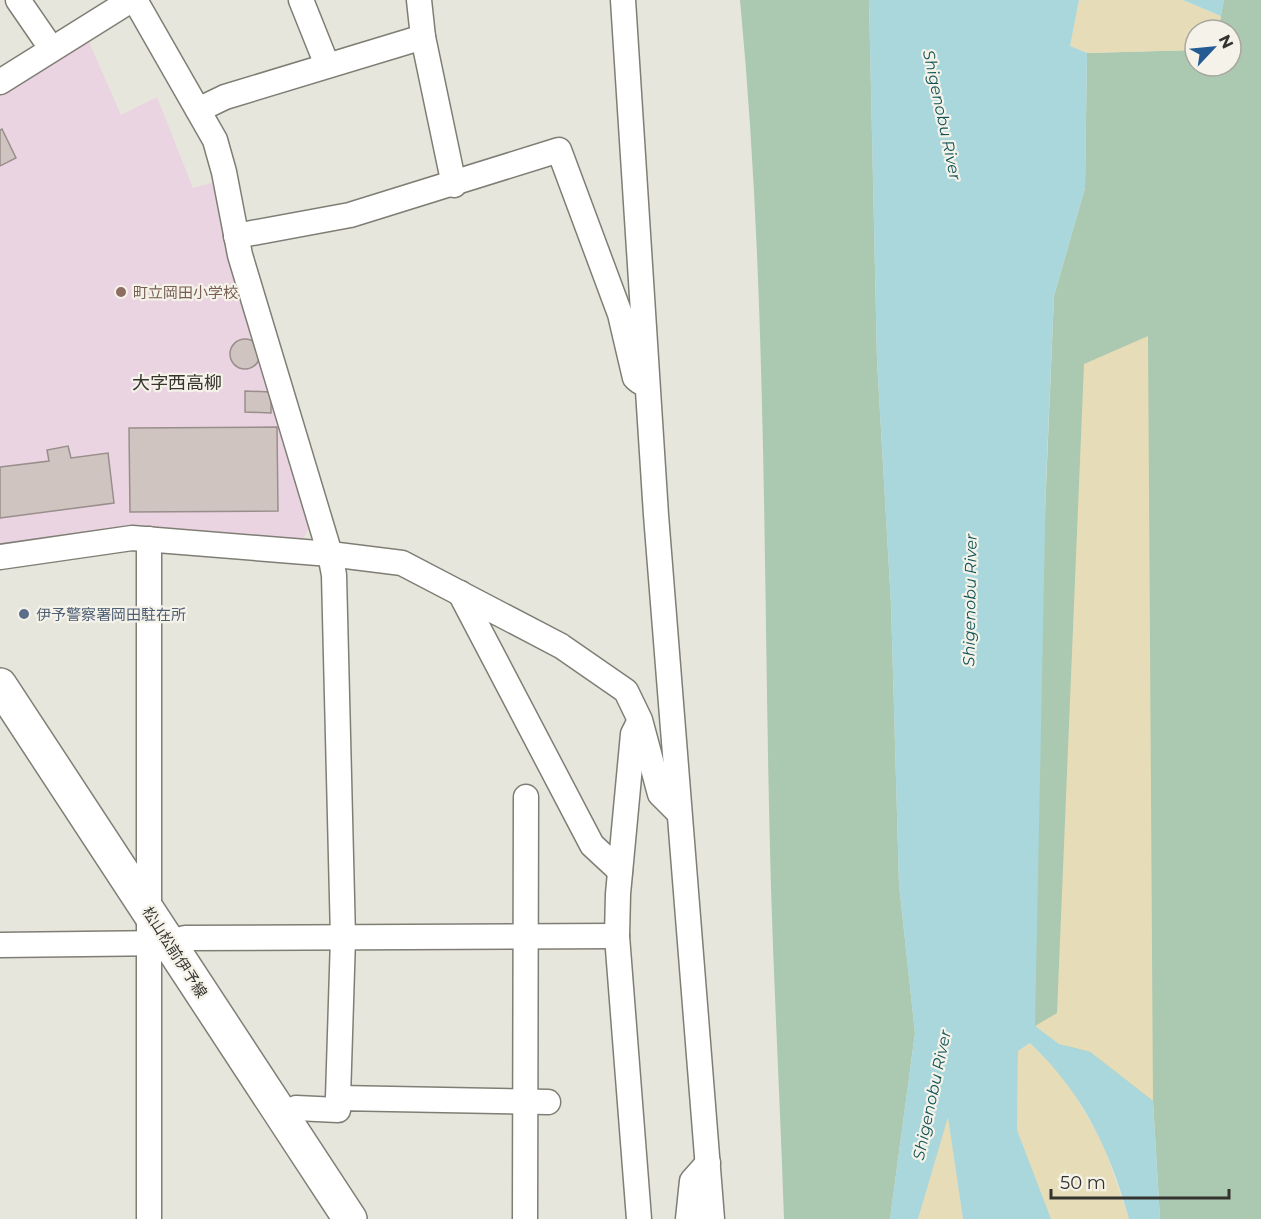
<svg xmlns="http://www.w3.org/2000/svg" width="1261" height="1219" viewBox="0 0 1261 1219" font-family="Montserrat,'Noto Sans JP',sans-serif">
	<rect width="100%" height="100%" fill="#e7e6dc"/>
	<path fill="#ead4e2" d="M86 35 121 115 157 97 193 188 215 182 313 522 302 541 0 547V91Z"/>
	<g fill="#abc8b1">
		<path d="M740 0H869L877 360 891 604 899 884 915 1033 890 1219H784C780 1097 773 974 770 851 763 566 767 284 740 0Z"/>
		<path d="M1224 0H1261V1219H1160L1153 1101 1035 1026 1031 850 1054 296 1085 188 1087 53 1195 50V66H1231V30H1218Z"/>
	</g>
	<g fill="#e6dcb7">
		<path d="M1079 0H1183L1221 16 1218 30H1195V50L1087 53 1070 46Z"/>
		<path d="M1148 336 1153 1101 1090 1052 1059 1044 1035 1026 1057 1013 1084 364Z"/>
		<path d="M1030 1043 1064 1077 1103 1143 1129 1219H1051L1048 1215 1017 1130 1018 1051Z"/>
		<path d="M948 1115 963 1219H918Z"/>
	</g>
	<g fill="#a9d7db">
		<path d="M869 0H1079L1070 46 1087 53 1085 188 1054 296 1046 480 1035 1026 1059 1044 1090 1052 1153 1101 1160 1219H1129C1110 1150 1083 1093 1030 1043L1018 1051 1017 1130 1051 1219H963L948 1117 918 1219H890L915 1033 899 884 891 604 877 360Z"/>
		<path d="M1183 0H1224L1221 16Z"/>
	</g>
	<g fill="#cfc4c0" stroke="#998e8b" stroke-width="1.5">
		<path d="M2 129 16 158 0 166V130Z"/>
		<circle cx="245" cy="354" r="15"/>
		<path d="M245 391 271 392V413L245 412Z"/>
		<path d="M277 427 278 511 130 512 129 428Z"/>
		<path d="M68 446 71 458 108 453 114 503 0 518V467L49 461 47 450Z"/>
	</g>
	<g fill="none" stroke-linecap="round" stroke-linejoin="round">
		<g stroke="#7f7e75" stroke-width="27">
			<g id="minor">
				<path d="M18 0 51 48"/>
				<path d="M135 0 215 140 224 172 240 255 330 554 334 575 343 938 338 1098"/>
				<path d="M301 0 327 65"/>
				<path d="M419 0 423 37 454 185"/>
				<path d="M623 0 656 515 712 1219"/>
				<path d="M0 82 131 0"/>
				<path d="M198 110 225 97 423 37"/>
				<path d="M236 236 350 215 559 150 620 314 635 378 640 382"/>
				<path d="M149 539V1219"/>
				<path d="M0 557 132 538 330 554 402 563 561 646 626 691 640 720 660 794 678 812"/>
				<path d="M460 593 592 845 620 871"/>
				<path d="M0 945 168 943 185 938 617 936"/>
				<path d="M282 1115 296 1108 338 1110V1098L548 1102"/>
				<path d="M525 1219 526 797"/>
				<path d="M639 1219 617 936 618 894 633 734 639 722"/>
				<path d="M688 1219 692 1181 708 1163"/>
			</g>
		</g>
		<g stroke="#7f7e75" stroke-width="36">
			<path id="secondary" d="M0 685 350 1219"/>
		</g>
		<use href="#minor" stroke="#fff" stroke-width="24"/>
		<use href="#secondary" stroke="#fff" stroke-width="33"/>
	</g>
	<circle fill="#8d6e63" stroke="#f5f3e9" stroke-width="2" cx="121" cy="292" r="6"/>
	<circle fill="#5c6f8a" stroke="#f5f3e9" stroke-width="2" cx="24" cy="614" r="6"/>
	<g text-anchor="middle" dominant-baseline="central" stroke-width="4.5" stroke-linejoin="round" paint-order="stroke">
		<g font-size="15" fill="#785e54" stroke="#f5f3e9" text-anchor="start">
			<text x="133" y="292">町立岡田小学校</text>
		</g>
		<g font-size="15" fill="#4e5e75" stroke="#f5f3e9" text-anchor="start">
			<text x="36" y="614">伊予警察署岡田駐在所</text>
		</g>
		<g font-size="15" fill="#34332f" stroke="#f5f3e9">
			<text transform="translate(175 952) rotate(57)">松山松前伊予線</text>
		</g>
		<g font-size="16" font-style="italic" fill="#0f5257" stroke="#f5f3e9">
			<text transform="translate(942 115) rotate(78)">Shigenobu River</text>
			<text transform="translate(970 600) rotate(-89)">Shigenobu River</text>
			<text transform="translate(932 1095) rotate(-78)">Shigenobu River</text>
		</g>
		<g font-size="18" fill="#37352e" stroke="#f5f3e9">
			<text x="177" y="383">大字西高柳</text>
		</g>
	</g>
	<g transform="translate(1213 48) rotate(64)"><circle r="28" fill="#f5f3e9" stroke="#a8a69f" stroke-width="1.5"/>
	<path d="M0-4.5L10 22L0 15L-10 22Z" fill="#255b93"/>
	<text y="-9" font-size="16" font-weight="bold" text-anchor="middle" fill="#34332f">N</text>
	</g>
	<path d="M1051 1189v9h178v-9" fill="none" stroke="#34332f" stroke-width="3"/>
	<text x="1060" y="1189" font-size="18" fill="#34332f" stroke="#f5f3e9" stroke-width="4.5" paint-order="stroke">50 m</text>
</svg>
